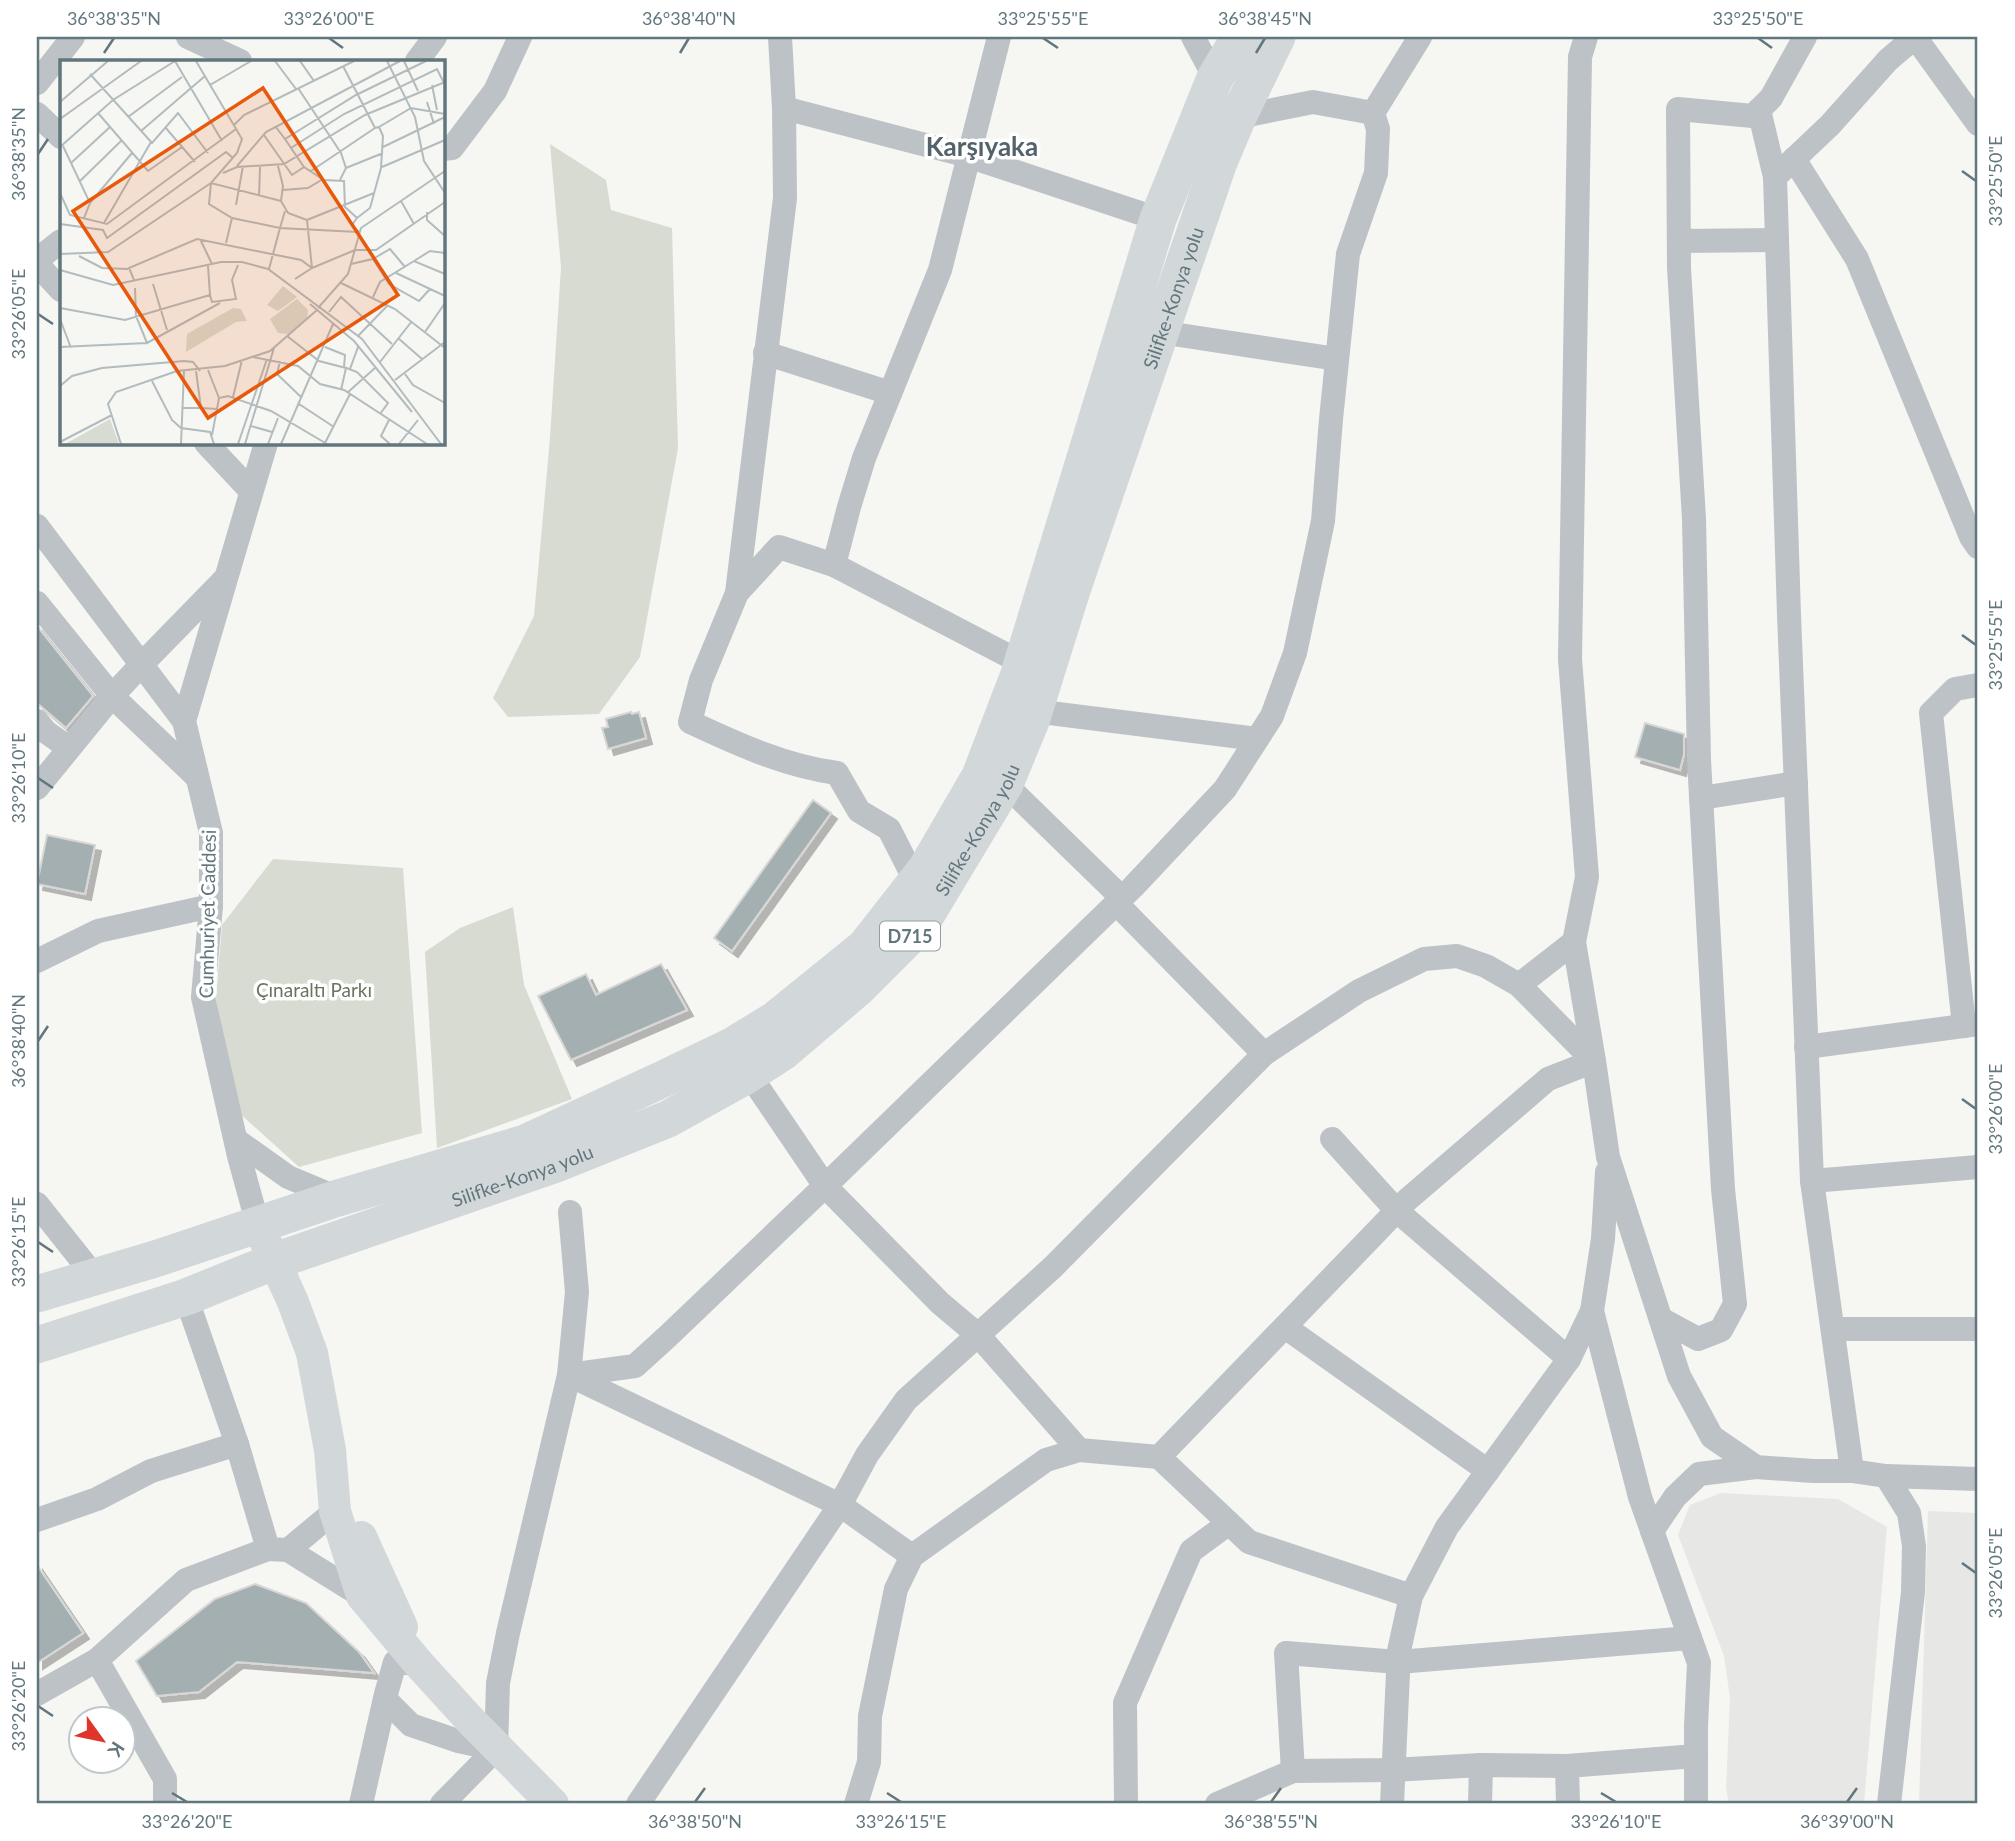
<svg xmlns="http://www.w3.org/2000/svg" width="2015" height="1841" viewBox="0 0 2015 1841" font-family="Lato,sans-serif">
	<defs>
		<filter id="shadow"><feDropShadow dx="6" dy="6" stdDeviation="0" flood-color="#0004"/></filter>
	</defs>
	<rect width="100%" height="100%" fill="#f6f6f3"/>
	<g fill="#e7e7e6">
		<path d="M1721 1493 1838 1499 1887 1527 1864 1804 1729 1803 1726 1788 1730 1698 1724 1656 1678 1535 1690 1505Z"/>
		<path d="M1928 1511 1978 1513V1804H1919Z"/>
	</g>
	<g fill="#d7dbd2">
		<path d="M550 144 606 180 611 210 672 228 678 448 640 657 599 714 508 717 493 698 534 616 550 438 561 267Z"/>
		<path d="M273 859 403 868 422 1133 299 1167 237 1111 216 999 222 925Z"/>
		<path d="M513 907 524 985 572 1099 437 1148 425 952 460 928Z"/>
	</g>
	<g fill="#a4afb2" stroke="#d8d7d5" stroke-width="2" filter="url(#shadow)">
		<path d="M37 626 93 696 66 728 37 703Z"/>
		<path d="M631 712 632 714 639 712 646 738 608 749 602 728 608 727 606 719Z"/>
		<path d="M1645 723 1684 734V754L1680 770 1635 757Z"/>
		<path d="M813 800 831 813 732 951 714 938Z"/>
		<path d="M47 835 95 845 85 894 37 884Z"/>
		<path d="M661 964 687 1010 571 1060 538 996 586 974 596 995Z"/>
		<path d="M37 1565 83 1633 37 1663Z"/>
		<path d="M255 1584 306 1603 359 1652 374 1673 237 1662 199 1692 157 1696 136 1661 215 1599Z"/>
	</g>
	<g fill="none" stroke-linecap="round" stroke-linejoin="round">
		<g stroke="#bcc2c5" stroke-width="24">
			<path d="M188 37 240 61"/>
			<path d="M999 37 940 270 864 458 849 507 834 565 1034 669"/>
			<path d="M1193 37 1215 78"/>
			<path d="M1915 37 1978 124"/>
			<path d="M417 61 435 37"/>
			<path d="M37 83 73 37"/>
			<path d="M784 108 968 156 1158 219"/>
			<path d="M1759 110 1775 177"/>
			<path d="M1373 113 1420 37"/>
			<path d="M37 114 61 137"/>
			<path d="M443 149 452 148 495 91 520 37"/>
			<path d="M1794 159 1857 259 1971 537 1978 547"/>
			<path d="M1679 241 1777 240"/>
			<path d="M37 260 61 241"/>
			<path d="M37 264 61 290"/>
			<path d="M1160 332 1337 359"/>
			<path d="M765 353 890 393"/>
			<path d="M206 443 251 491"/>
			<path d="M37 526 184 721"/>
			<path d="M834 565 779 547 737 593 701 680 690 722C737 744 785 766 837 773L859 811 889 829 916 882"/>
			<path d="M737 593 785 198 784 108 780 37"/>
			<path d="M37 603 112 696 197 777"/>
			<path d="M1034 711 1257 739"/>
			<path d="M37 721 46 732 69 748"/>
			<path d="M1005 784 1122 898"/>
			<path d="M37 788 112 696 142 664 224 580"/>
			<path d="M1701 798 1796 783"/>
			<path d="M1116 903 1264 1054"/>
			<path d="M37 961 98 931 211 906"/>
			<path d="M1519 985 1574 942"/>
			<path d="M1964 1026 1931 713 1955 689 1978 685"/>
			<path d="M1806 1047 1978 1024"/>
			<path d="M749 1074 825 1186 940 1303 978 1335 1053 1267 1264 1054 1359 991 1424 959 1457 956 1486 966 1519 985 1594 1061 1608 1157 1679 1376 1712 1437 1756 1467 1813 1471H1852L1886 1476 1978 1479"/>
			<path d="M1332 1139 1397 1211 1569 1359"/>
			<path d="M236 1140 288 1177 338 1198"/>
			<path d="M1812 1181 1978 1167"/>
			<path d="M37 1204 95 1277"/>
			<path d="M570 1212 577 1292 569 1375 840 1505 912 1556 1046 1460 1079 1450 1159 1457"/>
			<path d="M258 1225 239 1156 203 997 211 906V833L184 721 266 443"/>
			<path d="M1592 1311 1640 1497 1699 1663 1696 1726V1804"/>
			<path d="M1661 1319 1698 1339 1721 1330 1735 1304 1723 1189 1699 760 1694 519 1679 268 1678 109 1753 116 1771 98 1805 37"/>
			<path d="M1285 1327 1488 1471"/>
			<path d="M1833 1329H1978"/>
			<path d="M237 1444 268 1549"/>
			<path d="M1852 1471 1812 1181 1789 615 1775 177 1830 125 1888 60 1915 37"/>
			<path d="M1886 1476 1909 1513 1914 1546 1913 1592 1889 1804"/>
			<path d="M37 1520 97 1499 151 1471 237 1444 186 1297"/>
			<path d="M1652 1531 1675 1497 1699 1474 1756 1467"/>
			<path d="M288 1550 335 1511"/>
			<path d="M1411 1596 1249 1542 1159 1457 1407 1200 1548 1079 1594 1061 1574 942 1587 877 1570 659 1580 57 1586 37"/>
			<path d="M97 1660 165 1779V1804"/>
			<path d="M37 1694 97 1660 186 1580 268 1549 288 1550 362 1596"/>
			<path d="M385 1699 411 1725 458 1741 496 1749"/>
			<path d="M1293 1771 1286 1653 1398 1662 1690 1638"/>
			<path d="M361 1804 386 1694 395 1662 419 1664"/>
			<path d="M442 1804 496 1749 498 1683 508 1633 569 1375 635 1366 668 1336 825 1186 1133 887 1225 789 1272 716 1295 653 1323 521 1331 419 1348 254 1376 173 1378 129 1373 113 1313 102 1238 117"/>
			<path d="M638 1804 840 1505 867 1455 906 1400 978 1335 1079 1450"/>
			<path d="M856 1804 869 1762 870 1716 896 1589 912 1556"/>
			<path d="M1126 1804 1125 1703 1191 1551 1229 1523"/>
			<path d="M1217 1804 1293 1771 1392 1770 1481 1765"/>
			<path d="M1392 1804 1399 1651 1411 1596 1447 1527 1569 1359 1592 1311 1603 1239 1607 1172"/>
			<path d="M1480 1804 1481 1765 1567 1766"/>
			<path d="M1568 1804 1567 1766 1696 1756"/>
		</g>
		<g stroke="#d2d8da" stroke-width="32">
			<path d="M258 1225 293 1302 312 1353 330 1450 335 1511 362 1596 419 1664 471 1721 553 1804"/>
			<path d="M361 1537 402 1627"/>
		</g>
		<g stroke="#d2d8da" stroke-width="37">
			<path d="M37 1294 155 1259 338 1198 525 1143 663 1079 732 1046 776 1019 865 947 926 869 980 776 1018 677 1158 219 1215 78 1240 37"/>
			<path id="s1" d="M37 1345 186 1297 275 1261 556 1164 668 1119 749 1074 783 1052 858 988 919 927 1005 784 1031 721 1073 587 1219 162 1238 117 1277 37"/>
		</g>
	</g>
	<path fill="none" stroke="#62767d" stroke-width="2.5" d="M329 38 343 48M1043 38 1058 48M1758 38 1772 48M104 53 114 38M680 53 689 38M1256 53 1265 38M38 154 48 139M1962 171 1976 181M38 314 53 324M1962 635 1976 645M38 778 53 788M38 1041 48 1026M1962 1099 1976 1109M38 1242 53 1252M1962 1563 1976 1573M38 1706 53 1716M172 1793 187 1802M887 1793 901 1802M1601 1793 1616 1802M695 1802 705 1788M1271 1802 1281 1788M1847 1802 1857 1788"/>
	<g text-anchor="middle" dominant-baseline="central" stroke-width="7" stroke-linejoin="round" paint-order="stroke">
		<rect fill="#fff" stroke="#919fa4" stroke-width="2" x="880" y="921.5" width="60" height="29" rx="5"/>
		<g font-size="18" font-weight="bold" fill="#62767d">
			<text x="910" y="936">D715</text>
		</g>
		<g font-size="19" fill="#62767d" stroke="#fff">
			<text stroke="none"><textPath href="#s1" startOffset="1670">Silifke-Konya yolu</textPath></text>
			<text stroke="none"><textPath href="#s1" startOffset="1102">Silifke-Konya yolu</textPath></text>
			<text transform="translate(207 914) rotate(-89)">Cumhuriyet Caddesi</text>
			<text stroke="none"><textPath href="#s1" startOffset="514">Silifke-Konya yolu</textPath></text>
		</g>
		<g font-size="19" fill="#687660" stroke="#fff">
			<text x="314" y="989">Çınaraltı Parkı</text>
		</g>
		<g font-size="26" font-weight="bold" fill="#536369" stroke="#fff">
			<text x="982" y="146">Karşıyaka</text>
		</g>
	</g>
	<g transform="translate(60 60)">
		<rect width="385" height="385" fill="#f6f6f3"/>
		<path d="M223 226 237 237 218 251 207 245ZM237 239 248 250 247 260 228 274 218 273 210 259ZM173 248 181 249 187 261 176 262 126 292 127 274ZM50 359 59 384H5Z" fill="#d7dbd2"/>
		<path fill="none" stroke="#b2bbbd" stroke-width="2" d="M115 1 162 81M136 1 182 79 177 93 151 123 149 144 172 158 220 168 209 209M215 1 236 29M240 1 254 21M327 1 355 57 364 101 385 133M344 1 358 31M30 14 92 83 118 53 148 93M150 25 191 1M372 25 377 50M238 28 281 93 286 108 280 120M0 42 48 1M367 42 374 64M38 53 88 111 122 87M68 57 122 17M0 59 81 1M174 65 184 55 294 1M215 66 225 79 296 35 366 1M105 67 135 102M319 67 351 48 385 54M81 71 145 16M204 75 232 115 244 107M225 79 231 88 284 54 377 9 384 23M3 86 30 143 24 158M0 87 53 40 115 1M323 87 385 57M231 88 244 107 264 120 284 121 285 147 297 158 292 165 299 172M11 103 50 67M177 106 206 72 340 1M322 107 385 80M286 108 323 93M251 111 315 68 283 6M163 113 177 107 224 104 305 55 385 22M19 122 61 81M223 130 248 128 263 119M0 133 10 155 47 164 176 69M199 137 200 107M221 141 228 153 247 160 252 208 235 219M341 141 354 164M30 143 72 93M176 145 183 106M225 151 220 168 298 172M367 152V160L385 176M297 158 310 148 321 108 323 76 319 67 315 68M247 160 314 133M44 163 91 82M0 164 43 170 47 178 166 92 173 98M140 179 152 204M166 183 172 158M0 194 48 192 151 123 221 141 223 126 218 106M19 196 42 208 68 209M313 199 330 189 345 207M354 201 370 191 385 193M291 204 313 199 329 224 359 241 370 229M0 210 53 225 161 202H182L208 209 302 279 381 384M336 213 385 236M74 220 69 208 137 179 241 200 252 208 295 190H316L385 142M281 223 335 249 385 288M93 224 107 270M75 228 76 256 87 283 160 243M150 235 152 242 176 239 172 220 178 205M313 237 320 222 354 201 385 214M250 244 294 281 352 352M0 248 65 260 150 235 148 206M258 248 288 214 301 168 385 111M269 252 281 237 332 284M0 259 11 288M365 272 385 243M227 276 259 301 286 308 281 330M298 276 328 245M338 278 362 299M0 287 87 283M265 287 285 295 284 307 297 312 328 343 320 354M193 297 238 306 260 324 284 330 367 384M220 301 217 314 242 338M320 302 352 261M290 309 298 287M148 310 159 338M345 314 353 325 385 343M335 320 385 282M92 321 112 360 121 368 150 372 154 384M0 326 12 316 42 308 124 301 133 302 140 311M287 333 315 308M173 337 182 300M239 344 274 367M123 348H141L136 311M141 348 157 349 159 338 168 336 211 351 267 384M329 360 321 376 330 384M191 366 212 372M152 375 157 349M0 382 52 355M265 383 290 334M61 384 48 344 56 332 117 311 165 306 210 291 257 250M121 384 124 311M178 384 207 299M185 384 214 288M208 384 218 358M221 384 273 264M339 384 358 360"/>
		<path fill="#e8590c" fill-opacity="0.15" stroke="#e8590c" stroke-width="3.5" d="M203 28 338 235 148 358 13 151Z"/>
		<rect width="385" height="385" fill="none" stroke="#62767d" stroke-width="3.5"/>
	</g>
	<rect width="2015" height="1841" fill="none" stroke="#ffffff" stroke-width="77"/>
	<g transform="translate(102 1740) rotate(123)"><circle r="33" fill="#ffffff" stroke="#c0c8cb" stroke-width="2"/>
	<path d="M0-5L12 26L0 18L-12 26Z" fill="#e03529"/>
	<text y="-10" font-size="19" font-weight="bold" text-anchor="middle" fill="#62767d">K</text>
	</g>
	<rect x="38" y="38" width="1938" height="1764" fill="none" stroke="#62767d" stroke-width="2.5"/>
	<g font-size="18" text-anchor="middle" fill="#62767d">
		<text x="114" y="25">36°38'35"N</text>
		<text x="329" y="25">33°26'00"E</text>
		<text x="689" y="25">36°38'40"N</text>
		<text x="1043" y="25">33°25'55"E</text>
		<text x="1265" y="25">36°38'45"N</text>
		<text x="1758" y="25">33°25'50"E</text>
		<text transform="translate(19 154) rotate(-90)" y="6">36°38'35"N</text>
		<text transform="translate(1996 181) rotate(-90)" y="6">33°25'50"E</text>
		<text transform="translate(19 314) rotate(-90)" y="6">33°26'05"E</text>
		<text transform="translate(1996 645) rotate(-90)" y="6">33°25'55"E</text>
		<text transform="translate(19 778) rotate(-90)" y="6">33°26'10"E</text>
		<text transform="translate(19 1041) rotate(-90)" y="6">36°38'40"N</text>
		<text transform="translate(1996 1109) rotate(-90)" y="6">33°26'00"E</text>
		<text transform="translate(19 1242) rotate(-90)" y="6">33°26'15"E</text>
		<text transform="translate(1996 1573) rotate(-90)" y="6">33°26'05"E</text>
		<text transform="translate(19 1706) rotate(-90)" y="6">33°26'20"E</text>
		<text x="187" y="1828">33°26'20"E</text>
		<text x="695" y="1828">36°38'50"N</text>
		<text x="901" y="1828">33°26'15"E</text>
		<text x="1271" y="1828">36°38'55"N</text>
		<text x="1616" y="1828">33°26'10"E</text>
		<text x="1847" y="1828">36°39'00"N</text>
	</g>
</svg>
